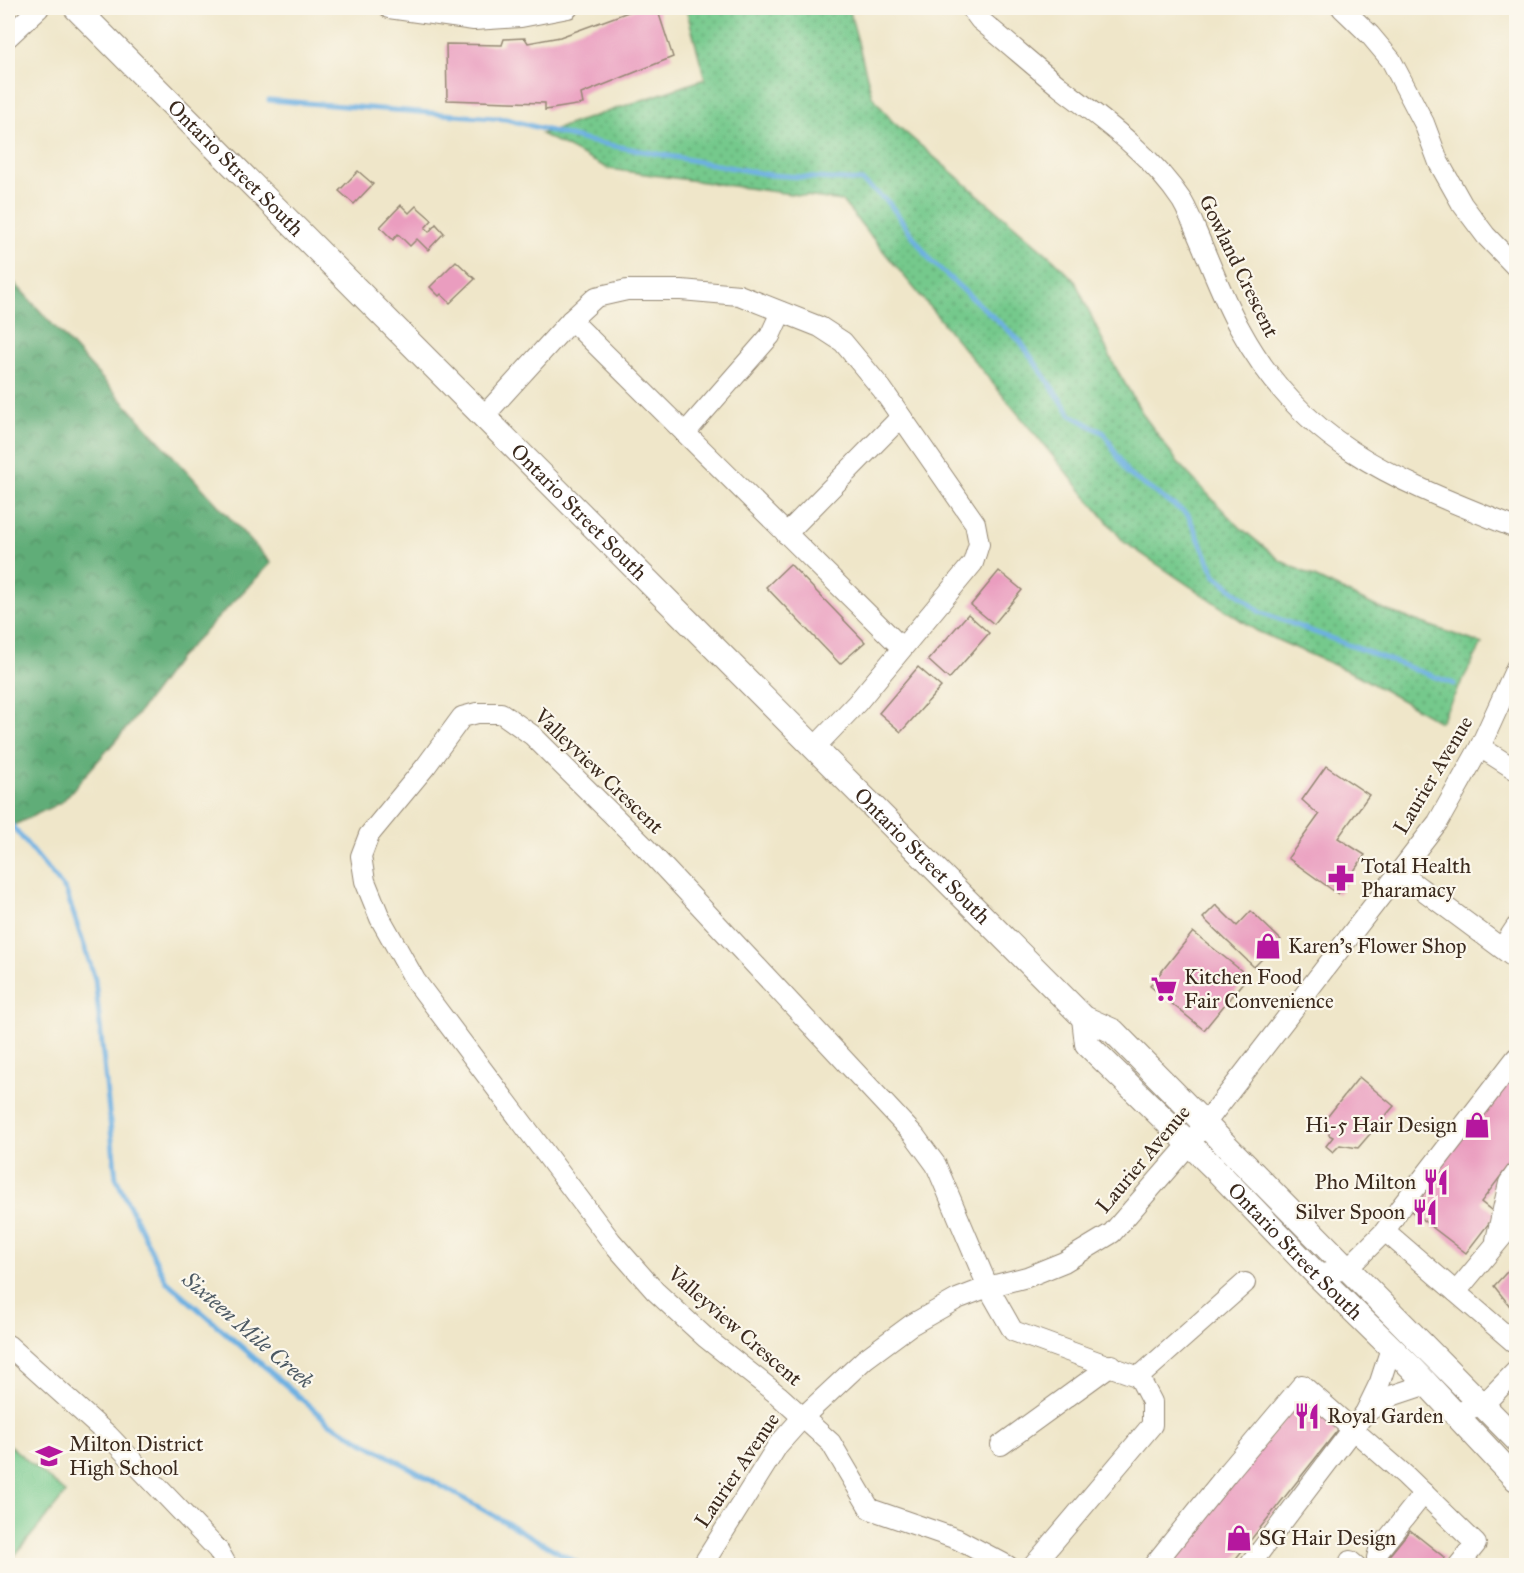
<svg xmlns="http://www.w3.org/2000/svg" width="1524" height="1573" viewBox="0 0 1524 1573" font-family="'IM FELL Great Primer',serif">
	<defs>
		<pattern id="green-dots" width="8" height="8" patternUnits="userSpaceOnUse" patternTransform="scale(1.5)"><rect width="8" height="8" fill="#75c98c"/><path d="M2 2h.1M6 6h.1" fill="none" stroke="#61a372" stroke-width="1.8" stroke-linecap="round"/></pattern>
		<pattern id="forest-crowns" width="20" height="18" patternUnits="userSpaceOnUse" patternTransform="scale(1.5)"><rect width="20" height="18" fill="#60ad78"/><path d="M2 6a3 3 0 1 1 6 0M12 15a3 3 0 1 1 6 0" fill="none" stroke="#508d62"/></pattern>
	</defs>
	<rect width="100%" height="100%" fill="#fbf7ec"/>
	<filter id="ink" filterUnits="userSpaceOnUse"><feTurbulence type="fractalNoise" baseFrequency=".0167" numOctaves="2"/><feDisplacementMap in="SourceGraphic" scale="12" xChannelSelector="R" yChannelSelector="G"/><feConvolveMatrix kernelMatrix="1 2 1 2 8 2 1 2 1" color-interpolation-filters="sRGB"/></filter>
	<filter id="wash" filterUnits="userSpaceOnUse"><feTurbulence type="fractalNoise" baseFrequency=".008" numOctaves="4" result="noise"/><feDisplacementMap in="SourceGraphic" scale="24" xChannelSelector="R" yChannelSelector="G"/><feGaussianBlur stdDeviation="1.35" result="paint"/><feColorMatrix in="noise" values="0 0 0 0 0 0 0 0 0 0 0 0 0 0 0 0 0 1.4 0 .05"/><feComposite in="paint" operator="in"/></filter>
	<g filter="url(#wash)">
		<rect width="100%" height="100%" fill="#efe6c9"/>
		<path fill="url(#green-dots)" stroke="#587a55" stroke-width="1.5" d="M686 8H849L872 96 892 121 1053 259 1075 281 1114 365 1144 416 1179 464 1235 523 1281 561 1379 608 1482 644 1440 722 1357 675 1257 631 1124 542 842 201 609 169 541 134 705 79Z"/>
		<path fill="url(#forest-crowns)" stroke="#4e6c4b" stroke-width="1.5" d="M9 277 271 563 179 658 131 723 62 802 8 828Z"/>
		<path fill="#75c98c" stroke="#587a55" stroke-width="1.5" d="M8 1444 66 1493 8 1564Z"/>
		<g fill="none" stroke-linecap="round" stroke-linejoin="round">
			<g stroke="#6db0e2" stroke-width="5">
				<path d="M269 100 506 119 588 141 771 175 862 181 889 203 931 261 1020 341 1071 415 1104 433 1128 474 1188 515 1215 575 1260 612 1454 684"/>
				<path d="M8 821 66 891 95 979 116 1178 166 1281 328 1422 583 1566"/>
			</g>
		</g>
		<g id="blocks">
			<g fill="#ea9dbf">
				<path d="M639 8H657L673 57 581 94 583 104 545 110V103L447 100 446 44 502 45 504 39 525 38 528 43 560 37Z"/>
				<path d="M358 171 373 184 354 204 339 191Z"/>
				<path d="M401 205 409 213 416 206 432 220 425 228 429 232 436 224 444 233 428 250 417 239 410 246 398 234 393 240 380 227Z"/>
				<path d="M456 261 475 279 450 303 441 294 439 296 430 287Z"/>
				<path d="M790 564 865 642 840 664 766 587Z"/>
				<path d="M999 571 1022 590 994 624 971 605Z"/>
				<path d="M968 614 989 633 949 679 928 660Z"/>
				<path d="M918 667 941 687 901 732 879 713Z"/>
				<path d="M1326 766 1369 795 1338 838 1365 855 1338 894 1288 858 1319 815 1302 800Z"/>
				<path d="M1216 905 1237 926 1251 911 1281 940 1254 967 1203 918Z"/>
				<path d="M1193 932 1248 976 1204 1030 1150 986Z"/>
				<path d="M1516 1065V1156L1481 1202 1496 1214 1466 1253 1406 1207Z"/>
				<path d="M1359 1077 1394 1106 1358 1148 1340 1145 1333 1152 1326 1146 1333 1137 1329 1135V1126L1324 1121Z"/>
				<path d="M1516 1254V1308L1513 1310 1494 1286 1516 1262 1513 1258Z"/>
				<path d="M1304 1396 1341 1426 1230 1566H1162Z"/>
				<path d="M1410 1530 1445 1558 1439 1566H1397L1388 1557Z"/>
			</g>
		</g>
	</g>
	<g filter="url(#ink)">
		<use href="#blocks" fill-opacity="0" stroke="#958874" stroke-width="1.5"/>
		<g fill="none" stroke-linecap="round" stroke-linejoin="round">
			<g stroke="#958874" stroke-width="22">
				<g id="minor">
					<path d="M389 8 474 20 521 17 568 8"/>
					<path d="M971 8 980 20C1007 42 1033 65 1060 87 1104 121 1151 154 1182 201 1189 213 1194 226 1199 238 1212 268 1224 301 1240 329 1304 447 1399 481 1516 528"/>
					<path d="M1342 8 1370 35 1391 60 1424 123 1439 163 1462 204 1486 236 1516 267"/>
					<path d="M8 37 39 8"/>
					<path d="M571 320 902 648"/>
					<path d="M483 417 571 320 596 297 627 290H681L739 295 820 327 843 342 882 389 975 523 979 544 973 563 857 703 814 748"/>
					<path d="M685 433 770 336 781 312"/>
					<path d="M786 534 901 417"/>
					<path d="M1480 747 1516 770"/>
					<path d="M1400 873 1516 959"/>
					<path d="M1502 948 1516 927"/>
					<path d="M1385 1231 1516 1344"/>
					<path d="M1496 1240 1509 1183 1516 1173"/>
					<path d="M1317 1275 1347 1269 1385 1231 1400 1208 1516 1058"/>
					<path d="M1456 1292 1516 1220"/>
					<path d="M8 1345 108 1435 218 1550 227 1566"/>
					<path d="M1139 1377 1245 1283"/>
					<path d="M1365 1413 1394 1395 1427 1384"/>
					<path d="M1455 1413 1483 1405 1516 1371"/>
					<path d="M1001 1445 1111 1365"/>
					<path d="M1350 1561 1356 1566"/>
					<path d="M702 1566 778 1445 803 1417 865 1359 911 1325 957 1299 988 1287 1027 1277 1064 1262 1112 1233 1190 1143 1438 822 1480 747 1516 668"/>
					<path d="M1008 1566 957 1539 870 1509 831 1443 778 1395 706 1338 655 1291 611 1241 415 980 380 918 365 881 361 856 369 835 426 766 462 717 477 713H501L532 735 646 848 914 1135 936 1165 988 1287 1013 1331 1139 1377 1152 1402V1425L1033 1566"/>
					<path d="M1153 1566 1227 1474 1302 1385 1406 1476 1476 1544 1458 1566"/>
					<path d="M1249 1566 1365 1413 1380 1382 1391 1348"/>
					<path d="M1382 1566 1377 1558 1379 1550 1424 1493"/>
				</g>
			</g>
			<g stroke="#958874" stroke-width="26">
				<g id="major">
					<path id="s1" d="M76 8 1084 1018 1113 1031 1516 1439"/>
					<path id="s2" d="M1084 1018 1087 1044 1216 1170 1317 1275 1412 1368 1516 1479"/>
				</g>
			</g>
			<use href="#minor" stroke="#fff" stroke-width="20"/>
			<use href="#major" stroke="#fff" stroke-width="24"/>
		</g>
	</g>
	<defs>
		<g id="pharmacy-bare" transform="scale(2.07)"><path d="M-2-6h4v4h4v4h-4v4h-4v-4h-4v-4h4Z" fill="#b5179e" stroke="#fbf7ec" stroke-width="2.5" paint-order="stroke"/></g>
		<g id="shop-bare" transform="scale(2.07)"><path d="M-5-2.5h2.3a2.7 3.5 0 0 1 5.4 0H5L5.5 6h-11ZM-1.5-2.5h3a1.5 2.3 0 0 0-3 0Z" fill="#b5179e" stroke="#fbf7ec" stroke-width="2.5" paint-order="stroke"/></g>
		<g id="supermarket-bare" transform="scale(2.07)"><path d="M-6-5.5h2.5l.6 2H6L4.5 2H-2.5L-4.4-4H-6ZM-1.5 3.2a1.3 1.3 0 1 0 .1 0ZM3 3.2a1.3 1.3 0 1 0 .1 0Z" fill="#b5179e" stroke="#fbf7ec" stroke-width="2.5" paint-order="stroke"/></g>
		<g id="restaurant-bare" transform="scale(2.07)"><path d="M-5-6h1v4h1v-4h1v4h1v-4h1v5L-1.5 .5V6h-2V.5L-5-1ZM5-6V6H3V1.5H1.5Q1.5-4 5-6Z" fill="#b5179e" stroke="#fbf7ec" stroke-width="2.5" paint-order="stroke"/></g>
		<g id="school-bare" transform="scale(2.07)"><path d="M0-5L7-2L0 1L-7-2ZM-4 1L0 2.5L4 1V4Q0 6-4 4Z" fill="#b5179e" stroke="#fbf7ec" stroke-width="2.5" paint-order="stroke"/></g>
	</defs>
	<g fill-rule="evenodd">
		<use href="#pharmacy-bare" x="1341" y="878"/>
		<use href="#shop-bare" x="1268" y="946"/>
		<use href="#supermarket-bare" x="1164" y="989"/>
		<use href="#shop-bare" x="1477" y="1125"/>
		<use href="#restaurant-bare" x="1436" y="1182"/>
		<use href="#restaurant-bare" x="1425" y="1212"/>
		<use href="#restaurant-bare" x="1307" y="1416"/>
		<use href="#school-bare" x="49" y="1456"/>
		<use href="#shop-bare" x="1239" y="1538"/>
	</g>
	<g text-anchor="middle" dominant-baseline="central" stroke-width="4.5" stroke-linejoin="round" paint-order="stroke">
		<g font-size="21" fill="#3b2a1e" stroke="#fbf7ec">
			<text stroke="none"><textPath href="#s1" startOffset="226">Ontario Street South</textPath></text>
			<text transform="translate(1239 266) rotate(64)">Gowland Crescent</text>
			<text stroke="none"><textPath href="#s1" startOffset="712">Ontario Street South</textPath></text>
			<text transform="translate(599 771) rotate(44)">Valleyview Crescent</text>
			<text transform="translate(1433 775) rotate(-59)">Laurier Avenue</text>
			<text stroke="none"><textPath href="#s1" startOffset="1198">Ontario Street South</textPath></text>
			<text transform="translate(1143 1159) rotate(-50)">Laurier Avenue</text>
			<text stroke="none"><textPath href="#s2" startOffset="320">Ontario Street South</textPath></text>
			<text transform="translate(735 1326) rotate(41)">Valleyview Crescent</text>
			<text transform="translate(737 1470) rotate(-56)">Laurier Avenue</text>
		</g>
		<g font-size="21" fill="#3b2a1e" stroke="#fbf7ec" text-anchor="start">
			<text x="1361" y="866">Total Health<tspan x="1361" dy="24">Pharamacy</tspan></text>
			<text x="1288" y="946">Karen's Flower Shop</text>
			<text x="1184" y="977">Kitchen Food<tspan x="1184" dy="24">Fair Convenience</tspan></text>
			<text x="1457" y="1125" text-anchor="end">Hi-5 Hair Design</text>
			<text x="1416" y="1182" text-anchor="end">Pho Milton</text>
			<text x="1405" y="1212" text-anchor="end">Silver Spoon</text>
			<text x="1327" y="1416">Royal Garden</text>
			<text x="69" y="1444">Milton District<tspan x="69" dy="24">High School</tspan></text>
			<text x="1259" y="1538">SG Hair Design</text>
		</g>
		<g font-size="22" font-style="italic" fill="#4c5963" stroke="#fbf7ec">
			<text transform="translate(248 1330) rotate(41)">Sixteen Mile Creek</text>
		</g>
	</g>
	<rect width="1524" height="1573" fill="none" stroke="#fbf7ec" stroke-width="30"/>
</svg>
